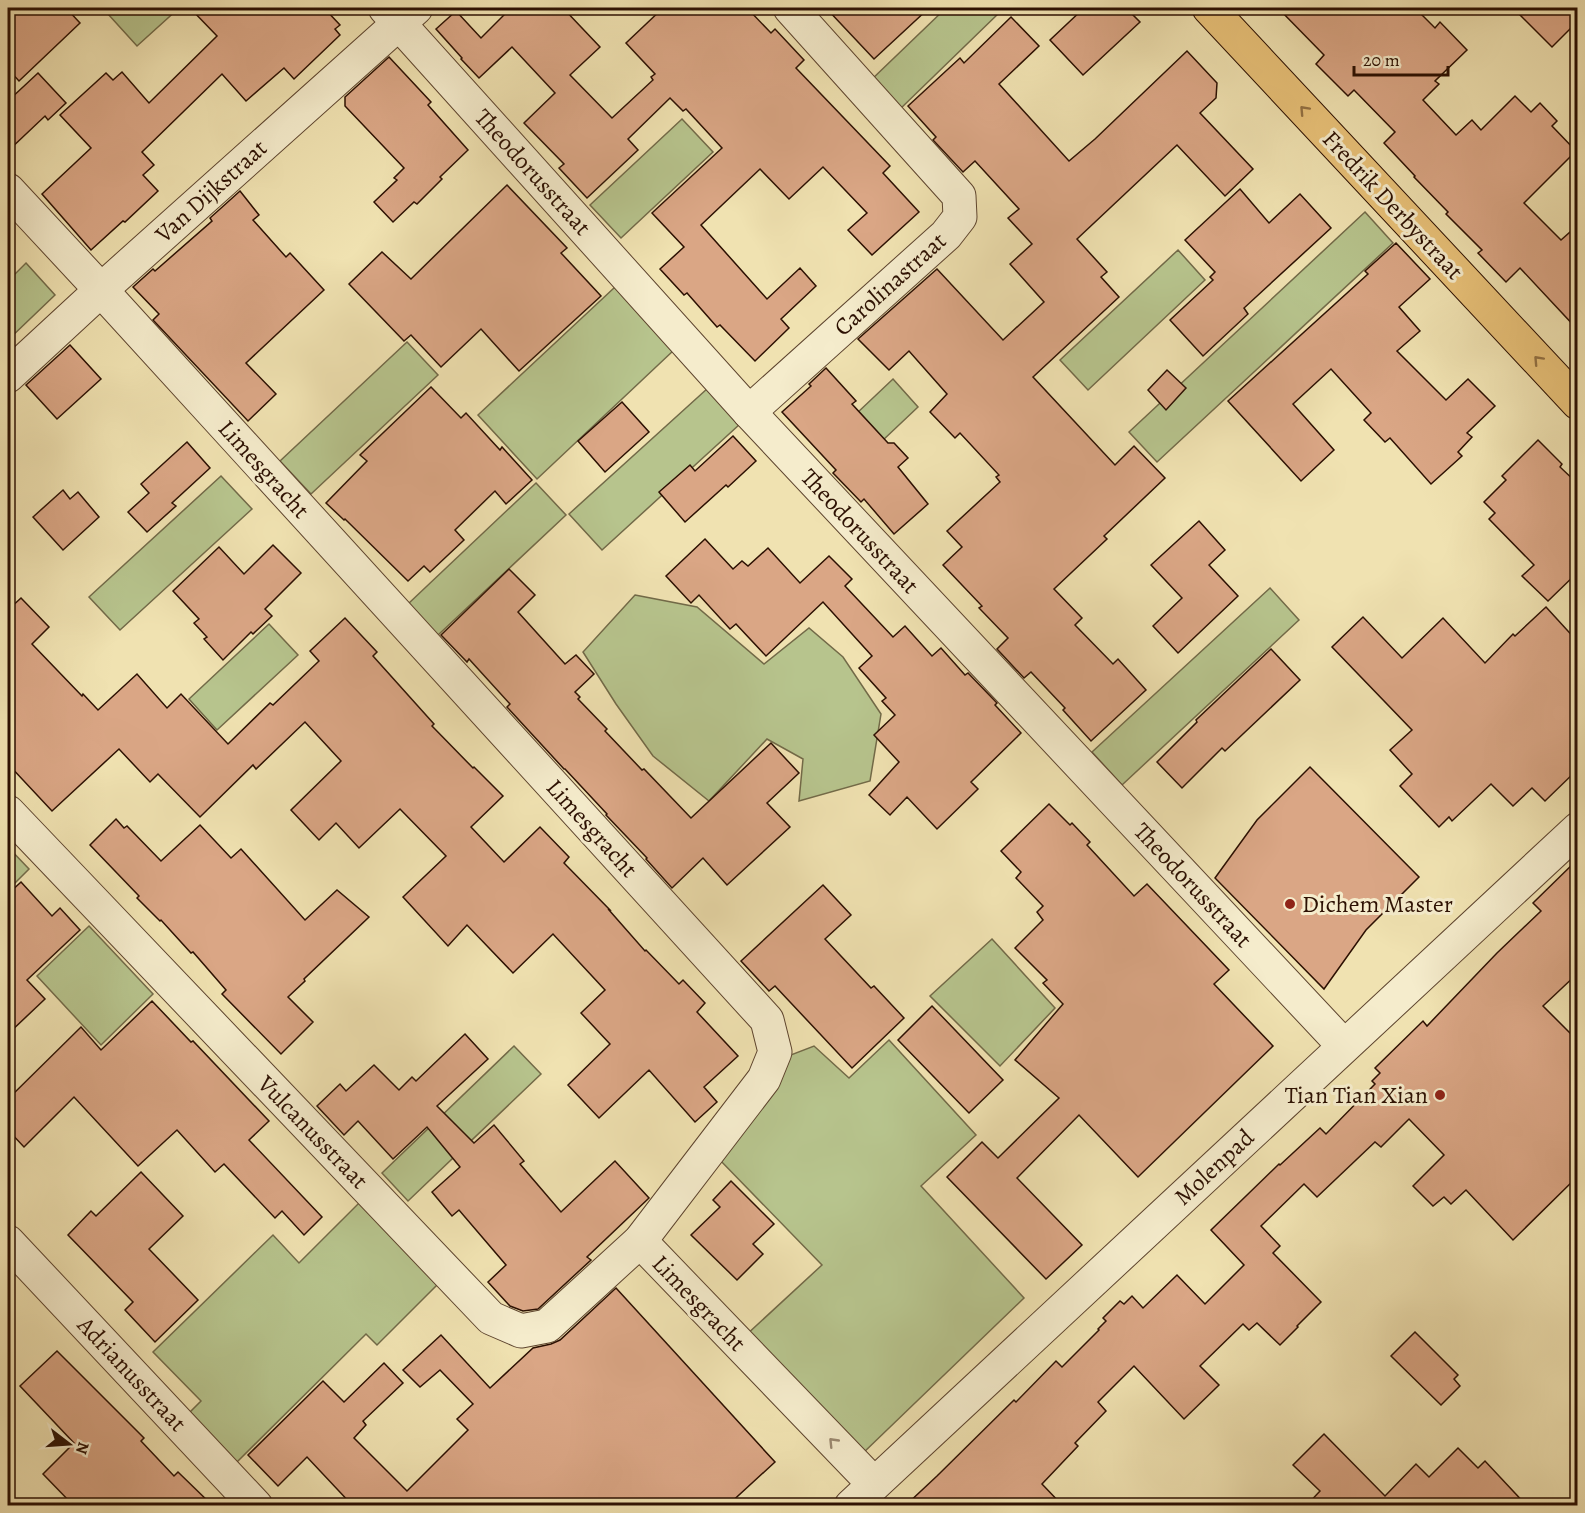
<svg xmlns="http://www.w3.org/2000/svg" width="1585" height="1513" viewBox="0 0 1585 1513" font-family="Alegreya,serif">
	<rect width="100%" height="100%" fill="#f0e2b1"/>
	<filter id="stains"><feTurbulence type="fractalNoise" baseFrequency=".00333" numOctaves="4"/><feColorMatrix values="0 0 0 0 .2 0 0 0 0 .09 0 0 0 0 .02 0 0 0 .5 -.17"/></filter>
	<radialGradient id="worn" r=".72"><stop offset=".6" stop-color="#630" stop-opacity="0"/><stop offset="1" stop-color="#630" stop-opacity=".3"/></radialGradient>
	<g fill="#b7c48d" stroke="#726a48" stroke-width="1.5">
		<path d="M114 8H179L137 46 108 14Z"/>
		<path d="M946 8H998L1001 11 897 112 869 82Z"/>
		<path d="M682 119 713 152 621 238 590 205Z"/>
		<path d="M1365 212 1393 243 1157 462 1129 432Z"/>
		<path d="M1178 250 1205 280 1088 390 1060 360Z"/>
		<path d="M26 263 55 295 8 340V281Z"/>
		<path d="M615 287 674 350 537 479 478 415Z"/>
		<path d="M407 342 438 375 311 494 280 461Z"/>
		<path d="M893 379 918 407 845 476 819 449Z"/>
		<path d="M708 388 740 424 602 550 569 514Z"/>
		<path d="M221 476 252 509 120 630 89 597Z"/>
		<path d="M536 483 566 515 437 636 408 604Z"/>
		<path d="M1270 588 1299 620 1122 785 1092 752Z"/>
		<path d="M635 595 697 607 764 664 809 628 843 657 881 714 870 781 799 801 803 759 767 739 709 801 653 756 616 704 583 652Z"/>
		<path d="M269 624 298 655 217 730 189 699Z"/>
		<path d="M8 847 29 869 8 890Z"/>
		<path d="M89 926 153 994 101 1045 37 976Z"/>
		<path d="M992 939 1055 1008 1000 1066 930 996Z"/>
		<path d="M889 1040 976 1135 921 1186 1024 1298 861 1455 744 1337 822 1265 717 1157 788 1056 814 1046 849 1078Z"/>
		<path d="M514 1046 541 1074 408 1201 382 1173Z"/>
		<path d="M361 1201 438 1284 377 1345 366 1334 236 1463 189 1413 201 1401 153 1352 273 1235 299 1263Z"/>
	</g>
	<g fill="#daa685" stroke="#2c1002" stroke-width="1.5">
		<path d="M8 8H66L80 23 19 81 8 69Z"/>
		<path d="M190 8H324L340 25 335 29 340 35 294 79 284 68 246 101 222 74 142 152 154 165 143 175 158 191 125 222 123 221 91 250 42 194 91 148 60 115 106 73 113 80 122 72 149 103 217 36Z"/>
		<path d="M511 8H563L600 47 570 75 612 118 653 80 651 77 655 74 626 43 663 8H747L771 33 775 29 804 60 796 68 890 166 883 173 919 212 872 255 848 230 867 213 823 167 789 199 760 169 701 225 767 299 800 268 816 286 781 319 789 328 755 361 720 325 717 327 687 293 684 295 660 269 684 247 652 213 722 148 686 109 683 111 670 98 628 139 638 150 587 198 559 168 564 164 524 123 555 93 512 47 479 78 461 59 462 58 436 29 456 11 481 38Z"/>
		<path d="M826 8H929L874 59Z"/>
		<path d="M1084 8H1126L1140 22 1083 75 1050 40Z"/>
		<path d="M1278 8H1415L1435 28 1440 22 1467 50 1435 81 1439 84 1423 100 1456 135 1472 120 1481 130 1515 96 1531 112 1540 103 1557 121 1552 126 1576 151 1524 203 1561 240 1578 225V330L1520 268 1506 282 1478 253 1482 250 1446 214 1448 212 1414 177 1415 176 1384 143 1395 132 1354 90 1348 96 1316 64 1324 55Z"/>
		<path d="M1513 8H1578V21L1552 47Z"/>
		<path d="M1011 17 1039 46 999 84 1069 161 1095 139 1187 51 1217 83 1216 98 1200 113 1253 169 1225 196 1177 145 1077 239 1107 272 1101 277 1119 297 1033 377 1115 465 1134 446 1165 478 1104 536 1107 539 1054 589 1082 618 1075 625 1113 664 1118 659 1146 690 1091 741 1063 710 1065 708 1031 672 1024 678 997 649 1008 638 979 608 982 606 943 565 962 547 947 531 1000 482 996 477 999 475 960 433 955 438 930 412 947 394 909 351 889 370 858 339 937 269 1003 340 1044 302 1010 264 1032 244 1008 218 1019 209 975 161 963 172 933 140 936 137 908 106 960 58 964 63Z"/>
		<path d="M389 57 431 102 428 105 468 150 440 177 442 179 417 204 414 202 393 222 374 202 397 180 394 178 404 168 345 106V97Z"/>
		<path d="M38 73 66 103 48 120 45 116 8 151V101Z"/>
		<path d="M507 185 567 248 561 253 601 296 519 371 481 329 441 367 411 335 404 341 349 284 382 252 411 279Z"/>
		<path d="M1240 189 1269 223 1300 194 1331 228 1244 308 1248 314 1203 356 1170 320 1213 280 1210 277 1215 272 1185 240Z"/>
		<path d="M240 191 259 215 253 220 286 257 290 253 324 290 246 363 276 394 248 421 153 320 159 314 133 287 153 269 155 271 212 221 210 218Z"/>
		<path d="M1396 243 1430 279 1399 307 1420 331 1397 351 1446 400 1468 379 1495 406 1467 433 1472 437 1458 452 1462 456 1431 484 1390 438 1385 442 1364 420 1371 413 1331 369 1293 404 1334 450 1301 481 1228 401 1368 274 1365 271Z"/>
		<path d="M70 345 101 379 57 419 26 385Z"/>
		<path d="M826 368 856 401 852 404 888 443H894L908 458 898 467 928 504 894 534 864 499 861 502 833 473 836 470 782 412 811 386 809 384Z"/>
		<path d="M1167 370 1186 388 1166 410 1148 390Z"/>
		<path d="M431 387 461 418 466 413 500 450 502 447 532 480 506 504 495 491 455 530 464 540 430 572 424 566 408 581 345 519 344 520 326 503 367 461 360 455Z"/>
		<path d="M622 402 649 432 605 472 578 441Z"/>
		<path d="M733 436 756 461 728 487 726 485 685 522 659 492 690 465 695 471Z"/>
		<path d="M1538 440 1562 464 1560 467 1578 484V572L1548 601 1522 576 1534 565 1489 519 1495 513 1484 502 1506 480 1502 476Z"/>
		<path d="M187 442 210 468 172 503 176 506 147 532 128 512 149 493 141 484Z"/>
		<path d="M63 490 70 499 78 492 99 517 63 550 33 517Z"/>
		<path d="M1199 521 1225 550 1209 565 1238 596 1178 653 1153 626 1182 598 1151 565Z"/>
		<path d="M705 539 733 569 742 561 748 566 768 548 800 583 829 556 852 579 845 586 893 637 905 626 932 656 941 648 965 675 968 673 997 703 995 705 1021 733 971 782 978 789 937 829 907 797 890 815 869 795 899 762 874 735 895 715 882 701 886 698 859 668 872 656 823 602 766 656 736 624 730 629 699 595 691 603 666 576Z"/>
		<path d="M273 545 301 573 265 609 272 616 253 634 251 632 223 660 204 639 207 637 194 623 199 619 173 591 219 547 244 574Z"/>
		<path d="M509 569 535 595 518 612 565 664 576 655 594 674 575 692 580 697 578 699 607 729 605 731 642 770 644 769 691 818 771 743 799 773 767 803 790 827 727 885 703 858 672 888 646 859 647 858 606 815 607 814 565 769H564L507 707 510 704 469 659 467 662 441 635Z"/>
		<path d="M21 598 49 627 32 644 82 696 83 694 98 710 137 674 167 708 181 694 228 744 270 703 273 705 319 661 310 651 345 618 377 652 373 656 434 724 432 726 473 768 474 767 503 796 471 827 504 862 540 827 569 857 564 863 610 910H609L645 951 646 950 679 984 683 980 705 1003 697 1012 738 1056 704 1087 717 1102 695 1122 649 1070 599 1118 568 1085 610 1044 581 1013 605 990 553 934 513 973 467 925 448 946 403 897 446 856 400 809 359 848 336 823 319 840 291 810 341 761 305 722 256 769 253 765 200 817 158 774 150 782 119 749 52 811 8 764V610Z"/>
		<path d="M1546 607 1578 642V769L1545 801 1532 788 1513 806 1491 784 1452 821 1449 817 1439 827 1400 786 1412 774 1390 750 1412 730 1332 647 1363 617 1402 658 1443 618 1485 663 1513 634 1515 636Z"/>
		<path d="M1271 649 1300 680 1225 751 1222 748 1182 788 1157 762 1197 722 1196 720Z"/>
		<path d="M1310 767 1419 877 1366 930 1324 989 1215 878 1257 820Z"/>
		<path d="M1049 804 1070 825 1072 823 1090 842 1087 845 1134 896 1147 884 1229 970 1214 984 1273 1046 1138 1177 1079 1115 1017 1178 1082 1245 1046 1279 947 1177 982 1142 998 1158 1059 1098 1015 1060 1063 1004 1043 983 1047 980 1015 948 1043 920 1037 912 1043 906 1016 878 1021 872 1001 851Z"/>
		<path d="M116 819 124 828 127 826 161 861 200 825 231 858 241 849 305 920 337 890 369 917 304 979 305 981 288 997 313 1022 281 1054 222 994 226 990 193 952 191 953 161 920 160 921 137 898 139 896 90 845Z"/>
		<path d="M1578 859V973L1543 1006 1578 1041V1176L1513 1240 1466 1190 1451 1204 1444 1197 1433 1206 1413 1186 1444 1155 1409 1119 1381 1147 1375 1142 1317 1197 1304 1184 1261 1226 1280 1246 1273 1253 1321 1302 1297 1326 1298 1327 1280 1345 1257 1323 1249 1330 1243 1324 1200 1366 1219 1385 1184 1419 1134 1366 1098 1402 1106 1411 1075 1443 1078 1446 1042 1484 1063 1506H905L937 1476 1014 1400 1016 1402 1056 1361 1062 1367 1099 1330 1098 1329 1106 1321 1103 1318 1120 1301 1124 1304 1132 1296 1143 1308 1177 1275 1205 1304 1244 1265 1211 1230 1279 1164 1280 1165 1320 1128 1326 1134 1375 1084 1372 1081 1380 1073 1375 1068 1423 1021 1427 1026 1497 953 1541 911 1533 903Z"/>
		<path d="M21 882 52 916 60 908 80 930 27 980 45 999 8 1034V894Z"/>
		<path d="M823 885 851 915 825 939 871 988 874 986 904 1018 852 1068 775 986 769 991 741 961Z"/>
		<path d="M152 1001 191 1042 193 1041 269 1121 249 1140 322 1217 304 1235 282 1211 275 1218 224 1164 215 1172 177 1130 138 1166 74 1097 24 1147 8 1130V1099L81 1027 101 1050Z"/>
		<path d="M932 1006 1003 1080 969 1113 898 1040Z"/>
		<path d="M465 1034 488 1059 437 1106 474 1143 494 1125 524 1161 520 1164 561 1212 615 1161 649 1198 587 1257 591 1260 538 1309 523 1311 510 1306 488 1282 506 1265 459 1210 452 1216 432 1192 460 1167 427 1127 393 1159 358 1121 344 1135 317 1106 340 1084 346 1091 374 1065 399 1090 412 1077 416 1081Z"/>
		<path d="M141 1172 183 1216 149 1249 198 1300 155 1342 125 1310 133 1302 68 1235 91 1211 96 1216Z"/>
		<path d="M731 1181 774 1224 753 1244 763 1254 737 1280 691 1235 720 1207 713 1200Z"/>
		<path d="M616 1288 775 1462 727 1506H353L307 1457 278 1486 248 1455 323 1381 344 1402 384 1363 403 1383 363 1421 366 1425 354 1438 407 1491 468 1430 457 1419 473 1404 440 1370 420 1387 403 1370 441 1335 490 1388 533 1348 551 1344 560 1340Z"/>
		<path d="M1415 1332 1458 1375 1454 1379 1460 1386 1441 1405 1391 1356Z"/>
		<path d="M57 1351 144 1438 141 1441 174 1476 178 1472 213 1506H74L43 1474 74 1443 20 1386Z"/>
		<path d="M1324 1434 1385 1496 1416 1464 1429 1477 1458 1448 1478 1468 1485 1461 1527 1506H1306L1320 1491 1293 1465Z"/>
	</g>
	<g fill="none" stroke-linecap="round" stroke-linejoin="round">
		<g stroke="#5d442e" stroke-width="35">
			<g id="minor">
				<path d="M385 8 749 412 1344 1046"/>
				<path d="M8 190 101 290 767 1020 775 1052 764 1079 640 1241 547 1326 521 1331 491 1318 8 812"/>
				<path d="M8 376 101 290 416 8"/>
				<path d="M749 412 946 235 960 217 959 196 790 8"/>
				<path d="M640 1241 874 1484"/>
				<path d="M8 1242 256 1506"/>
				<path d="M851 1506 1578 829"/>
			</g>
		</g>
		<g stroke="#2c1002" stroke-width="35">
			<path id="major" d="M1209 8 1578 403"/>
		</g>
		<use href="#minor" stroke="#f5eccc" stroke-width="33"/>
		<use href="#major" stroke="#e8c178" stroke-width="33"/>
	</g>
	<defs><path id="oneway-chevron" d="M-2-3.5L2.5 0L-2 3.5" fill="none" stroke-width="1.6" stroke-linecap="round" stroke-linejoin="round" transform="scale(1.5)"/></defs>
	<g stroke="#937143">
		<use href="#oneway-chevron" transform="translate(1304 110) rotate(-133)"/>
		<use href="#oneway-chevron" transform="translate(1538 360) rotate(-133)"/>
	</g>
	<use stroke="#9b8971" href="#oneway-chevron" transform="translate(833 1442) rotate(-134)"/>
	<g fill="#8f2418" stroke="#f5eccc" stroke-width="2">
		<circle cx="1290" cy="904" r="6"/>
		<circle cx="1440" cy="1095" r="6"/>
	</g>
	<g text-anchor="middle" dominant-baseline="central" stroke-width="6" stroke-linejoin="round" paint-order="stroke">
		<g font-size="24" fill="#2c1002" stroke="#f5eccc">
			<text transform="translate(533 172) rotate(48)">Theodorusstraat</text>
			<text transform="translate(211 191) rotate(-42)">Van Dijkstraat</text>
			<text transform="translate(1393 205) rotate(47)">Fredrik Derbystraat</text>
			<text transform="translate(890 284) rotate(-42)">Carolinastraat</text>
			<text transform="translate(264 469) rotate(48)">Limesgracht</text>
			<text transform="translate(860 531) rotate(47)">Theodorusstraat</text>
			<text transform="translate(592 828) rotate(48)">Limesgracht</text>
			<text transform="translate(1193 885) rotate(47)">Theodorusstraat</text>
			<text transform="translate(313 1132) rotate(46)">Vulcanusstraat</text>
			<text transform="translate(1214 1167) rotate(-43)">Molenpad</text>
			<text transform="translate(699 1303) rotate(46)">Limesgracht</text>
			<text transform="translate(132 1374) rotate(47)">Adrianusstraat</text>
		</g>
		<g font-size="24" fill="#2c1002" stroke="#f5eccc" text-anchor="start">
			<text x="1302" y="904">Dichem Master</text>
			<text x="1428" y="1095" text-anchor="end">Tian Tian Xian</text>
		</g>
	</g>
	<rect width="1585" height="1513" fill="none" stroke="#f0e2b1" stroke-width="30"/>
	<rect x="9" y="9" width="1567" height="1495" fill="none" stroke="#2c1002" stroke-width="3"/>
	<rect x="15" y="15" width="1555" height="1483" fill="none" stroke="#2c1002" stroke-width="1.5"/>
	<g transform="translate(69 1444) rotate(107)" stroke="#f5eccc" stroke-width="4.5" paint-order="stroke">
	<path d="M0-4.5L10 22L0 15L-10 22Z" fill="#2c1002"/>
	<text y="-9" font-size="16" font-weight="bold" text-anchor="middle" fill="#2c1002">N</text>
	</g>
	<path d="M1354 66v9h94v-9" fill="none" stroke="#2c1002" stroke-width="3"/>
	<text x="1363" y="66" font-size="18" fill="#2c1002" stroke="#f5eccc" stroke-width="4.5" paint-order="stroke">20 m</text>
	<rect width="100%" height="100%" filter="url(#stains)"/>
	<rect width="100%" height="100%" fill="url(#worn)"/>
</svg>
